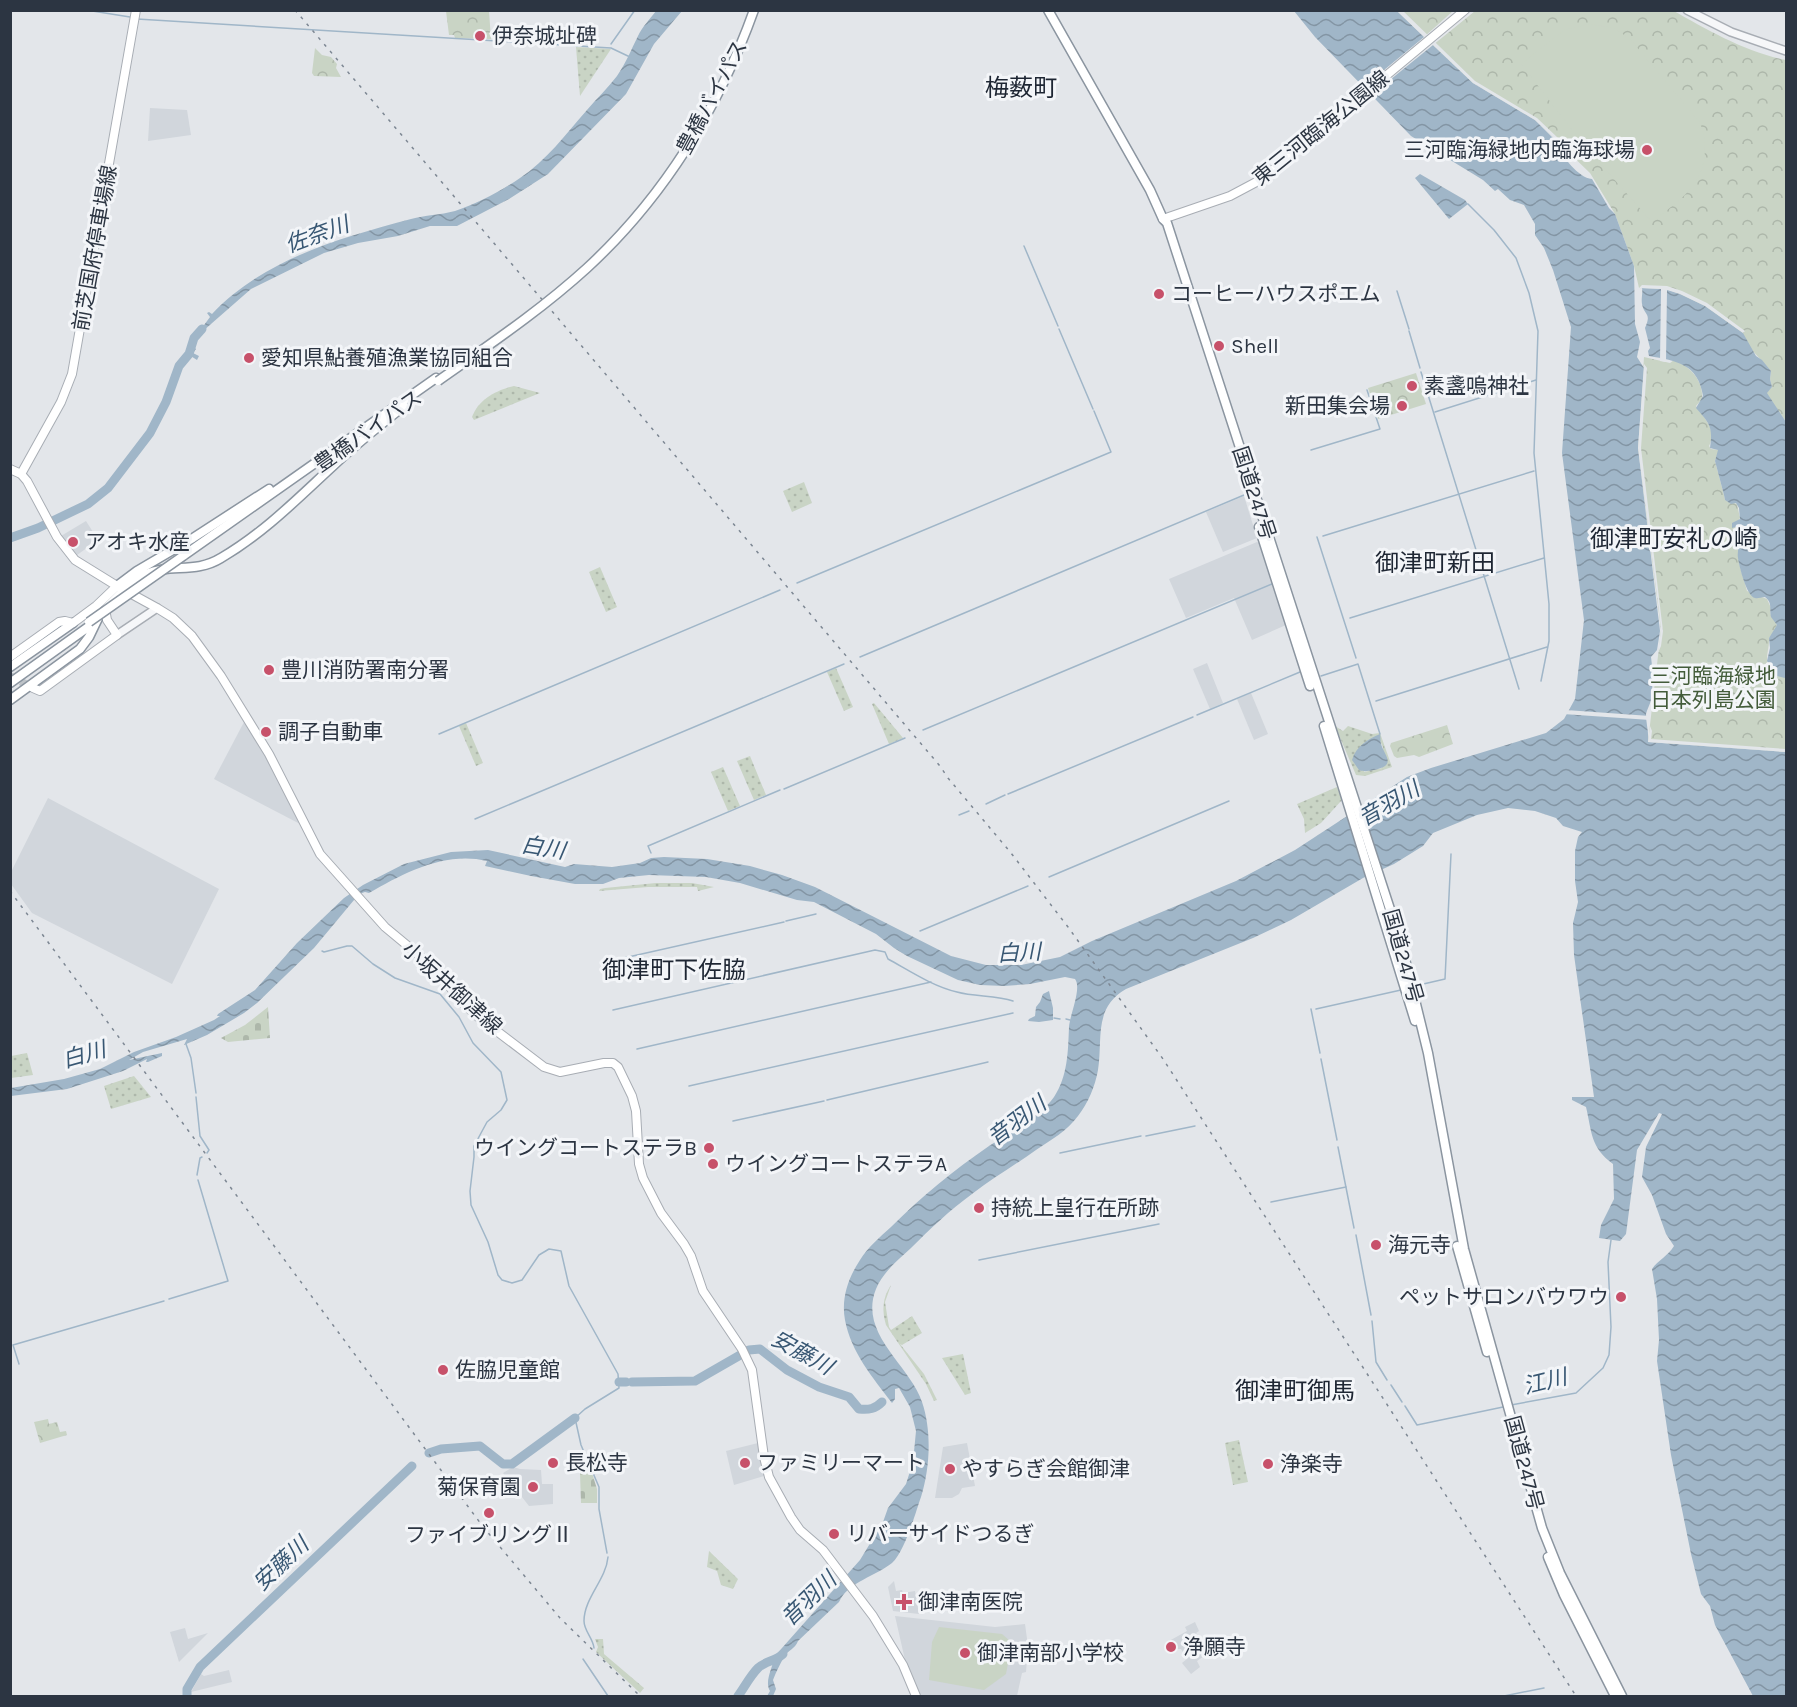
<svg xmlns="http://www.w3.org/2000/svg" width="1797" height="1707" viewBox="0 0 1797 1707" font-family="Karla,'Noto Sans JP',sans-serif">
	<defs>
		<pattern id="grass-dots" width="8" height="8" patternUnits="userSpaceOnUse" patternTransform="scale(1.5)"><rect width="8" height="8" fill="#c9d4c5"/><path d="M2 2h.1M6 6h.1" fill="none" stroke="#adb7aa" stroke-width="1.8" stroke-linecap="round"/></pattern>
		<pattern id="forest-crowns" width="20" height="18" patternUnits="userSpaceOnUse" patternTransform="scale(1.5)"><rect width="20" height="18" fill="#c9d4c5"/><path d="M2 6a3 3 0 1 1 6 0M12 15a3 3 0 1 1 6 0" fill="none" stroke="#adb7aa"/></pattern>
		<pattern id="cemetery-stones" width="16" height="16" patternUnits="userSpaceOnUse" patternTransform="scale(1.5)"><rect width="16" height="16" fill="#c9d4c5"/><path d="M2 7V4a2 2 0 0 1 4 0v3zM10 15v-3a2 2 0 0 1 4 0v3z" fill="#adb7aa"/></pattern>
		<pattern id="water-waves" width="16" height="10" patternUnits="userSpaceOnUse" patternTransform="scale(1.5)"><rect width="16" height="10" fill="#a0b6c8"/><path d="M0 5q4-4 8 0t8 0" fill="none" stroke="#8395a4"/></pattern>
	</defs>
	<rect width="100%" height="100%" fill="#e3e6ea"/>
	<g fill="#d1d6dc">
		<path d="M150 108 187 110 191 135 148 141Z"/>
		<path d="M1244 496 1257 538 1223 552 1206 512Z"/>
		<path d="M86 521 98 540 77 555 72 552 61 536Z"/>
		<path d="M1257 542 1259 543 1286 625 1252 640 1234 598 1186 618 1169 579Z"/>
		<path d="M1207 663 1223 703 1210 709 1193 669Z"/>
		<path d="M1251 693 1268 734 1254 740 1237 699Z"/>
		<path d="M244 722 266 756 302 825 214 779Z"/>
		<path d="M48 798 219 889 172 984 32 913 11 884V872Z"/>
		<path d="M758 1443 765 1473 764 1476 734 1485 726 1451Z"/>
		<path d="M967 1443 975 1486 962 1488 959 1494 952 1498H935L943 1447Z"/>
		<path d="M513 1467 520 1469 541 1470 542 1484H553V1504L529 1506 503 1473Z"/>
		<path d="M894 1581 896 1591 902 1590 903 1593 915 1591 919 1614 893 1611 888 1587Z"/>
		<path d="M895 1616 995 1627 1025 1624 1028 1646 1026 1672 1022 1673 1017 1696H921L905 1660Z"/>
		<path d="M1195 1622 1199 1631 1196 1633 1199 1637 1196 1640 1201 1647 1210 1642 1214 1649 1197 1661 1200 1667 1191 1674 1182 1663 1187 1659 1181 1649H1178L1175 1645H1171L1169 1641 1187 1631 1185 1627Z"/>
		<path d="M185 1628 188 1639 208 1633 179 1662 170 1632Z"/>
		<path d="M229 1670 232 1682 191 1692 201 1674 204 1676Z"/>
	</g>
	<g fill="url(#grass-dots)" fill-rule="evenodd">
		<path d="M576 47 611 49 580 96Z"/>
		<path d="M514 386 540 393 474 420 472 417C478 400 496 390 514 386Z"/>
		<path d="M804 482 812 503 792 512 783 491Z"/>
		<path d="M600 567 617 607 606 612 589 572Z"/>
		<path d="M836 668 853 707 844 711 827 672Z"/>
		<path d="M874 703 903 738 889 744 872 704Z"/>
		<path d="M466 723 483 763 476 766 459 726Z"/>
		<path d="M1335 726 1343 731 1348 726 1372 734 1380 733 1392 767 1365 776 1356 775ZM1372 739 1380 741 1383 747 1382 768 1364 772Z"/>
		<path d="M750 756 766 795 754 800 737 761Z"/>
		<path d="M723 767 740 806 728 811 711 772Z"/>
		<path d="M1337 787 1342 800 1321 823 1305 833 1304 819 1297 804Z"/>
		<path d="M656 883H692L714 887 698 891 697 887H648L599 891 600 889 605 888Z"/>
		<path d="M27 1053 33 1075 11 1078V1056Z"/>
		<path d="M134 1076 151 1097 111 1109 104 1086Z"/>
		<path d="M891 1285 885 1302 889 1327 891 1330 912 1316 922 1333 902 1345 900 1344 924 1374 937 1400 934 1401 926 1384 886 1325C882 1311 882 1298 891 1285Z"/>
		<path d="M963 1354 971 1393 965 1395 942 1358Z"/>
		<path d="M1239 1440 1248 1482 1233 1485 1225 1443Z"/>
		<path d="M709 1551 738 1579 733 1589 721 1585 717 1571 707 1567Z"/>
		<path d="M595 1639H603L604 1654 644 1688 640 1693 596 1652 598 1647Z"/>
	</g>
	<g fill="url(#forest-crowns)">
		<path d="M1672 10C1708 30 1745 52 1786 60V422L1766 393 1772 387 1770 379 1771 371 1751 349 1666 289 1639 288 1634 266 1615 214 1590 173 1535 120 1473 83 1433 45 1475 11Z"/>
		<path d="M446 11H489L491 39 455 38 454 35H449Z"/>
		<path d="M1397 11H1453L1424 37Z"/>
		<path d="M315 48 322 55 331 57 337 64 336 68 341 77 314 76 312 73Z"/>
		<path d="M1644 357 1670 363 1674 360C1690 366 1704 381 1702 399L1696 406C1705 419 1717 430 1709 446L1711 449 1719 450 1715 461 1724 495 1725 500 1737 504 1740 518 1738 521 1749 532 1748 535 1742 538C1734 559 1742 570 1747 591L1767 599 1771 608C1769 617 1773 617 1777 623L1776 629 1769 638C1770 646 1765 658 1768 664 1771 668 1775 671 1777 676L1786 675V671V752L1648 742 1661 630 1638 448Z"/>
		<path d="M1416 373 1426 404 1378 419 1368 388Z"/>
		<path d="M1447 725 1453 744 1419 757 1414 755 1397 758 1394 756 1390 746 1391 743Z"/>
		<path d="M48 1419 49 1424 57 1422 60 1432 66 1431 67 1435 40 1443 34 1422Z"/>
	</g>
	<g fill="url(#cemetery-stones)">
		<path d="M268 1007 270 1038 228 1042 221 1038 245 1025Z"/>
		<path d="M580 1473H592L597 1489V1503H581Z"/>
	</g>
	<g fill="#c9d4c5">
		<path d="M1589 24 1614 28 1630 39 1698 120C1703 128 1705 138 1705 148 1705 186 1679 200 1652 222L1583 144 1521 64 1564 30Z"/>
		<path d="M939 1627 1002 1634 1010 1641 1017 1653 1009 1658 1006 1674 984 1690 929 1680 932 1642Z"/>
	</g>
	<g fill="url(#water-waves)">
		<path d="M656 11H682L654 44 626 94 548 174 509 199 457 226H430L398 236 358 243 324 253 251 289 195 338 192 345 196 349 193 353 199 356 197 360 186 353 188 349 187 348 210 317 207 313 209 312 212 314C264 259 340 238 411 219 425 215 440 215 455 211 477 204 501 191 520 178 546 161 566 134 587 110 596 99 608 88 617 76 626 63 631 50 638 36 642 27 650 19 656 11Z"/>
		<path d="M1294 11H1397L1473 83 1535 120 1555 140V144C1563 156 1578 178 1592 179L1609 208 1615 214 1634 266 1635 324 1640 342 1637 357 1644 368 1638 448 1660 631 1657 650 1651 657C1653 672 1653 685 1651 700 1650 705 1647 709 1646 714 1646 724 1649 732 1648 742L1786 752V1696H1753L1715 1625 1710 1606 1701 1594 1691 1554 1671 1455 1657 1361 1659 1340 1657 1299 1652 1269C1658 1260 1668 1256 1674 1246L1666 1234 1652 1195 1642 1177 1646 1147 1662 1114 1659 1113 1637 1150 1626 1234 1620 1241 1599 1238 1601 1225 1614 1199 1613 1164C1590 1147 1592 1132 1586 1107L1572 1100V1097H1594L1574 955 1573 923 1578 902 1575 881V851L1578 837 1582 832 1563 826 1556 818 1535 811 1508 808 1477 815 1433 833 1423 846 1394 864 1363 878 1291 920 1253 938 1126 989C1093 1008 1103 1039 1098 1070 1095 1087 1088 1103 1078 1116 1067 1131 1051 1140 1036 1150 1015 1165 993 1178 972 1194 950 1210 930 1229 911 1248 898 1260 883 1272 876 1289 858 1334 910 1365 922 1402 932 1431 930 1468 921 1497 915 1514 905 1551 892 1563 876 1576 848 1582 839 1602L798 1641C795 1649 788 1650 784 1657 780 1664 776 1672 773 1680L776 1689 773 1696H767L770 1691C764 1681 773 1668 774 1657L860 1560 883 1522 888 1508 906 1484 913 1462 916 1431 910 1407 899 1388 895 1389V1399L892 1403C873 1378 851 1352 845 1320 841 1299 848 1278 860 1260 868 1247 880 1237 891 1227 921 1197 954 1170 989 1146 1009 1133 1041 1116 1054 1097 1068 1076 1068 1051 1069 1027 1070 1014 1082 988 1075 979L1065 977 1030 984 1004 986 980 985 958 980 907 956 894 948 876 934 814 902 797 900 740 883 706 877 649 875 619 878 603 884H575L531 876 485 866 487 861C445 851 404 873 369 893L365 892 359 894 314 948 257 1003 244 1013 207 1035 184 1045 187 1039 143 1052 129 1060 162 1053V1056L148 1062H146L147 1059 123 1071 67 1089 11 1096V1088L64 1079 100 1069 134 1052 176 1037 214 1020 220 1016H217L218 1014 255 990 297 943 344 898 363 885 404 864 451 852 488 850 565 867 574 864 612 867 640 863 651 858 664 857 707 859 750 866 782 875 815 887 951 956 986 965H1021L1060 957 1092 941 1236 881 1295 850 1407 777 1431 768 1546 733 1564 719 1575 699 1584 620 1562 453 1571 327 1553 270 1544 248 1535 235V224L1524 205 1510 200 1498 189 1495 191 1483 180 1411 136 1315 37Z"/>
		<path d="M1420 174 1465 200 1468 204 1449 219 1415 178Z"/>
		<path d="M1642 288 1666 289 1680 294 1705 306 1743 333 1756 356 1762 360 1771 371 1770 379 1772 387 1767 393 1786 422 1785 678 1777 676 1767 661 1770 648 1769 638 1777 625 1771 617C1769 609 1773 603 1765 597 1761 597 1758 599 1755 598 1747 597 1739 566 1738 558 1737 553 1739 549 1738 544L1749 532 1743 525 1732 528V523L1740 519 1739 508 1736 503 1731 504 1725 500 1724 495 1715 461 1718 450 1710 448C1713 427 1710 424 1696 408L1703 396C1698 364 1677 361 1649 356L1648 351 1650 348 1645 328C1652 312 1644 316 1642 304 1641 298 1643 293 1642 288Z"/>
		<path d="M1380 734C1381 737 1380 741 1381 744 1385 757 1397 765 1374 770 1368 771 1364 772 1359 770L1352 760C1356 746 1368 739 1380 734Z"/>
		<path d="M1049 991 1053 1008V1020L1039 1022 1028 1021 1029 1019 1035 1016 1036 1007 1040 1002 1043 994Z"/>
	</g>
	<g fill="#e3e6ea">
		<path d="M1402 10 1475 81 1537 118 1558 138V142L1535 120 1473 83 1433 45 1369 97 1361 89 1424 37 1397 11Z"/>
		<path d="M1642 285 1667 286 1682 291 1707 303 1745 331 1743 333 1705 306 1680 294 1667 290 1666 362 1660 361 1661 289 1639 288Z"/>
		<path d="M1644 364 1647 368 1641 448 1663 631 1661 646 1658 653 1661 630 1659 611 1638 448Z"/>
		<path d="M1566 710 1650 716V720L1563 714Z"/>
		<path d="M1650 726 1652 731 1651 739 1786 749V752L1648 742Z"/>
	</g>
	<g fill="none" stroke-linecap="round" stroke-linejoin="round">
		<g stroke="#a0b6c8" stroke-width="1.5">
			<path d="M86 10 130 17"/>
			<path d="M137 19 611 48 630 57"/>
			<path d="M611 44 635 10"/>
			<path d="M1468 204 1494 230 1516 258 1529 293 1538 331 1534 453 1549 604V641L1541 681"/>
			<path d="M1024 246 1058 326"/>
			<path d="M1397 291 1409 329"/>
			<path d="M1059 329 1093 409"/>
			<path d="M1409 331 1420 368"/>
			<path d="M1421 372 1519 689"/>
			<path d="M1435 412 1536 380"/>
			<path d="M1311 450 1380 429 1367 390"/>
			<path d="M1323 536 1534 471"/>
			<path d="M1317 537 1356 658"/>
			<path d="M797 583 1111 452 1094 411"/>
			<path d="M1350 618 1544 558"/>
			<path d="M860 657 1244 495"/>
			<path d="M1321 676 1358 664 1380 734"/>
			<path d="M1376 701 1547 647"/>
			<path d="M1197 715 1300 672"/>
			<path d="M923 730 1272 584"/>
			<path d="M439 734 780 590"/>
			<path d="M784 789 905 738"/>
			<path d="M1008 794 1193 717"/>
			<path d="M986 804 1005 795"/>
			<path d="M959 815 969 811"/>
			<path d="M475 819 844 664"/>
			<path d="M651 853 648 846 780 790"/>
			<path d="M1049 877 1229 801"/>
			<path d="M786 921 816 914"/>
			<path d="M920 931 1028 886"/>
			<path d="M322 951 324 952 347 946H352L373 964 395 978 440 994 459 1017 473 1043 501 1072 507 1100 501 1110 487 1122 474 1146V1157L470 1191 471 1205 488 1242 498 1275 502 1280 512 1283 522 1280 539 1255 549 1249 561 1251 569 1286 618 1374 619 1388 585 1409 575 1418 581 1445 599 1487V1509L607 1553"/>
			<path d="M606 962 784 922"/>
			<path d="M1419 985 1445 979 1451 854"/>
			<path d="M1311 1009 1320 1053"/>
			<path d="M1316 1009 1401 990"/>
			<path d="M613 1010 875 950 885 952 888 959C910 971 932 986 957 992 975 997 996 995 1013 1001"/>
			<path d="M1054 1018 1060 1019"/>
			<path d="M1066 1019 1070 1020"/>
			<path d="M186 1044 191 1058 196 1093"/>
			<path d="M637 1049 931 982"/>
			<path d="M1321 1059 1337 1140"/>
			<path d="M689 1086 1013 1013"/>
			<path d="M196 1097 200 1136 209 1150 207 1153"/>
			<path d="M827 1100 988 1062"/>
			<path d="M733 1121 824 1101"/>
			<path d="M1146 1136 1195 1126"/>
			<path d="M1338 1147 1354 1228"/>
			<path d="M1060 1153 1141 1136"/>
			<path d="M197 1175 200 1158 202 1157"/>
			<path d="M1271 1202 1346 1187"/>
			<path d="M1356 1235 1371 1315"/>
			<path d="M979 1260 1159 1224"/>
			<path d="M169 1299 228 1281 198 1180"/>
			<path d="M1372 1321 1376 1362 1387 1380"/>
			<path d="M19 1364 13 1345 164 1301"/>
			<path d="M1391 1385 1402 1402"/>
			<path d="M1511 1405 1576 1393 1603 1368 1609 1355 1611 1327 1608 1262 1611 1240"/>
			<path d="M1405 1406 1417 1425 1503 1407"/>
			<path d="M594 1648C593 1638 584 1631 584 1621 584 1598 606 1580 608 1557"/>
			<path d="M583 1659 608 1696"/>
			<path d="M1504 1696 1544 1688"/>
		</g>
		<g stroke="#a0b6c8" stroke-width="9">
			<path d="M10 538 38 528 88 504 108 488 150 433 166 402 179 366 189 354 194 338 202 329"/>
			<path d="M619 1382H626"/>
			<path d="M632 1382 695 1381 749 1350 760 1349 787 1370 819 1387 849 1397 859 1409C869 1410 875 1409 882 1402"/>
			<path d="M429 1453 441 1449 480 1446 503 1464H512L575 1418"/>
			<path d="M187 1696V1689L200 1667 412 1466"/>
			<path d="M738 1696C744 1688 750 1676 758 1668 765 1661 776 1661 783 1654"/>
		</g>
		<path stroke="#bec3c8" stroke-width="8" stroke-dasharray="8 4" stroke-linecap="butt" d="M10 676 33 688"/>
		<g stroke="#a8adb4" stroke-width="10">
			<g id="tertiary">
				<path d="M1687 10 1731 32 1786 51"/>
				<path d="M117 635 157 608"/>
			</g>
		</g>
		<g stroke="#a8adb4" stroke-width="10">
			<g id="secondary">
				<path d="M1163 219 1230 196 1262 179 1465 10"/>
				<path d="M10 469 21 474 27 481 57 537 75 560 117 586 157 608 173 618 192 636 221 676 269 754 320 854 385 927 438 971 459 999 477 1016 544 1067 560 1072 604 1063H613L618 1067 632 1096 636 1111 639 1164 643 1178 661 1213 684 1244 691 1256 703 1291 742 1349 752 1370 764 1457 769 1477 791 1517 800 1530 823 1550 873 1616 903 1665 916 1696"/>
				<path d="M21 474 61 402 72 374 136 10"/>
				<path d="M10 657 59 622 65 621 73 623 96 606 117 586"/>
				<path d="M33 688 40 691 117 635 107 620 105 609 124 590"/>
			</g>
		</g>
		<g stroke="#8b95a0" stroke-width="11">
			<g id="trunk">
				<path d="M1048 10 1150 190 1163 219 1167 223 1401 943 1428 1053 1464 1249 1542 1528 1560 1573 1622 1696"/>
				<path d="M1259 527 1310 686"/>
				<path d="M183 556 436 378"/>
				<path d="M117 586 137 571 193 538 269 489"/>
				<path d="M124 590C131 584 138 578 146 574 171 563 195 574 221 558 264 533 298 498 334 465 356 444 380 425 404 406"/>
				<path d="M10 667 73 623"/>
				<path d="M10 683 91 625"/>
				<path d="M10 700 80 649 89 637 101 612"/>
				<path d="M1324 726 1415 1021"/>
				<path d="M1457 1246 1487 1352"/>
				<path d="M1548 1557 1564 1595 1615 1696"/>
			</g>
		</g>
		<use href="#tertiary" stroke="#f6f7f9" stroke-width="7"/>
		<use href="#secondary" stroke="#fff" stroke-width="8"/>
		<use href="#trunk" stroke="#fff" stroke-width="8"/>
		<g stroke="#7d8793" stroke-width="1.5" stroke-dasharray="3 6" stroke-linecap="butt">
			<path d="M295 10 940 766 948 778 1011 853 1068 927 1163 1059 1576 1696"/>
			<path d="M10 891 484 1528 560 1618 640 1696"/>
		</g>
		<g stroke="#8b95a0" stroke-width="11" stroke-linecap="butt">
			<g id="trunk-bridge">
				<path d="M438 381C489 345 541 310 587 268 663 198 719 108 754 10"/>
				<path d="M89 622 183 556"/>
			</g>
		</g>
		<use href="#trunk-bridge" stroke="#fff" stroke-width="8"/>
	</g>
	<g fill="#c7516a" stroke="#f3f5f8" stroke-width="2">
		<circle cx="480" cy="36" r="6"/>
		<circle cx="1647" cy="150" r="6"/>
		<circle cx="1159" cy="294" r="6"/>
		<circle cx="1219" cy="346" r="6"/>
		<circle cx="249" cy="358" r="6"/>
		<circle cx="1412" cy="386" r="6"/>
		<circle cx="1402" cy="406" r="6"/>
		<circle cx="73" cy="542" r="6"/>
		<circle cx="269" cy="670" r="6"/>
		<circle cx="266" cy="732" r="6"/>
		<circle cx="709" cy="1148" r="6"/>
		<circle cx="713" cy="1164" r="6"/>
		<circle cx="979" cy="1208" r="6"/>
		<circle cx="1376" cy="1245" r="6"/>
		<circle cx="1621" cy="1297" r="6"/>
		<circle cx="443" cy="1370" r="6"/>
		<circle cx="553" cy="1463" r="6"/>
		<circle cx="745" cy="1463" r="6"/>
		<circle cx="1268" cy="1464" r="6"/>
		<circle cx="950" cy="1469" r="6"/>
		<circle cx="533" cy="1487" r="6"/>
		<circle cx="489" cy="1513" r="6"/>
		<circle cx="834" cy="1534" r="6"/>
		<path d="M901 1593h6v6h6v6h-6v6h-6v-6h-6v-6h6z"/>
		<circle cx="1171" cy="1647" r="6"/>
		<circle cx="965" cy="1653" r="6"/>
	</g>
	<g text-anchor="middle" dominant-baseline="central" stroke-width="6" stroke-linejoin="round" paint-order="stroke">
		<g font-size="21" fill="#2c3542" stroke="#f3f5f8" text-anchor="start">
			<text x="492" y="36">伊奈城址碑</text>
			<text x="1635" y="150" text-anchor="end">三河臨海緑地内臨海球場</text>
			<text x="1171" y="294">コーヒーハウスポエム</text>
			<text x="1231" y="346">Shell</text>
			<text x="261" y="358">愛知県鮎養殖漁業協同組合</text>
			<text x="1424" y="386">素盞嗚神社</text>
			<text x="1390" y="406" text-anchor="end">新田集会場</text>
			<text x="85" y="542">アオキ水産</text>
			<text x="281" y="670">豊川消防署南分署</text>
			<text x="278" y="732">調子自動車</text>
			<text x="697" y="1148" text-anchor="end">ウイングコートステラB</text>
			<text x="725" y="1164">ウイングコートステラA</text>
			<text x="991" y="1208">持統上皇行在所跡</text>
			<text x="1388" y="1245">海元寺</text>
			<text x="1609" y="1297" text-anchor="end">ペットサロンバウワウ</text>
			<text x="455" y="1370">佐脇児童館</text>
			<text x="565" y="1463">長松寺</text>
			<text x="757" y="1463">ファミリーマート</text>
			<text x="1280" y="1464">浄楽寺</text>
			<text x="962" y="1469">やすらぎ会館御津</text>
			<text x="521" y="1487" text-anchor="end">菊保育園</text>
			<text x="846" y="1534">リバーサイドつるぎ</text>
			<text x="489" y="1535" text-anchor="middle">ファイブリングⅡ</text>
			<text x="918" y="1602">御津南医院</text>
			<text x="1183" y="1647">浄願寺</text>
			<text x="977" y="1653">御津南部小学校</text>
		</g>
		<g font-size="21" fill="#2c3542" stroke="#f3f5f8">
			<text transform="translate(712 97) rotate(-62)">豊橋バイパス</text>
			<text transform="translate(1321 128) rotate(-39)">東三河臨海公園線</text>
			<text transform="translate(95 248) rotate(-80)">前芝国府停車場線</text>
			<text transform="translate(368 431) rotate(-35)">豊橋バイパス</text>
			<text transform="translate(1254 493) rotate(72)">国道247号</text>
			<text transform="translate(1403 956) rotate(74)">国道247号</text>
			<text transform="translate(452 988) rotate(42)">小坂井御津線</text>
			<text transform="translate(1524 1463) rotate(75)">国道247号</text>
		</g>
		<g font-size="21" fill="#435c3a" stroke="#f3f5f8">
			<text x="1713" y="676">三河臨海緑地<tspan x="1713" dy="24">日本列島公園</tspan></text>
		</g>
		<g font-size="22" font-style="italic" fill="#385773" stroke="#f3f5f8">
			<text transform="translate(317 235) rotate(-20)">佐奈川</text>
			<text transform="translate(1389 804) rotate(-30)">音羽川</text>
			<text transform="translate(543 848) rotate(9)">白川</text>
			<text transform="translate(1019 953) rotate(-3)">白川</text>
			<text transform="translate(84 1055) rotate(-16)">白川</text>
			<text transform="translate(1017 1121) rotate(-37)">音羽川</text>
			<text transform="translate(802 1353) rotate(29)">安藤川</text>
			<text transform="translate(1545 1382) rotate(-14)">江川</text>
			<text transform="translate(281 1564) rotate(-43)">安藤川</text>
			<text transform="translate(809 1599) rotate(-44)">音羽川</text>
		</g>
		<g font-size="24" fill="#1e2633" stroke="#f3f5f8">
			<text x="1021" y="88">梅薮町</text>
			<text x="1674" y="539">御津町安礼の崎</text>
			<text x="1435" y="563">御津町新田</text>
			<text x="674" y="970">御津町下佐脇</text>
			<text x="1295" y="1391">御津町御馬</text>
		</g>
	</g>
	<rect width="1797" height="1707" fill="none" stroke="#2c3542" stroke-width="24"/>
</svg>
